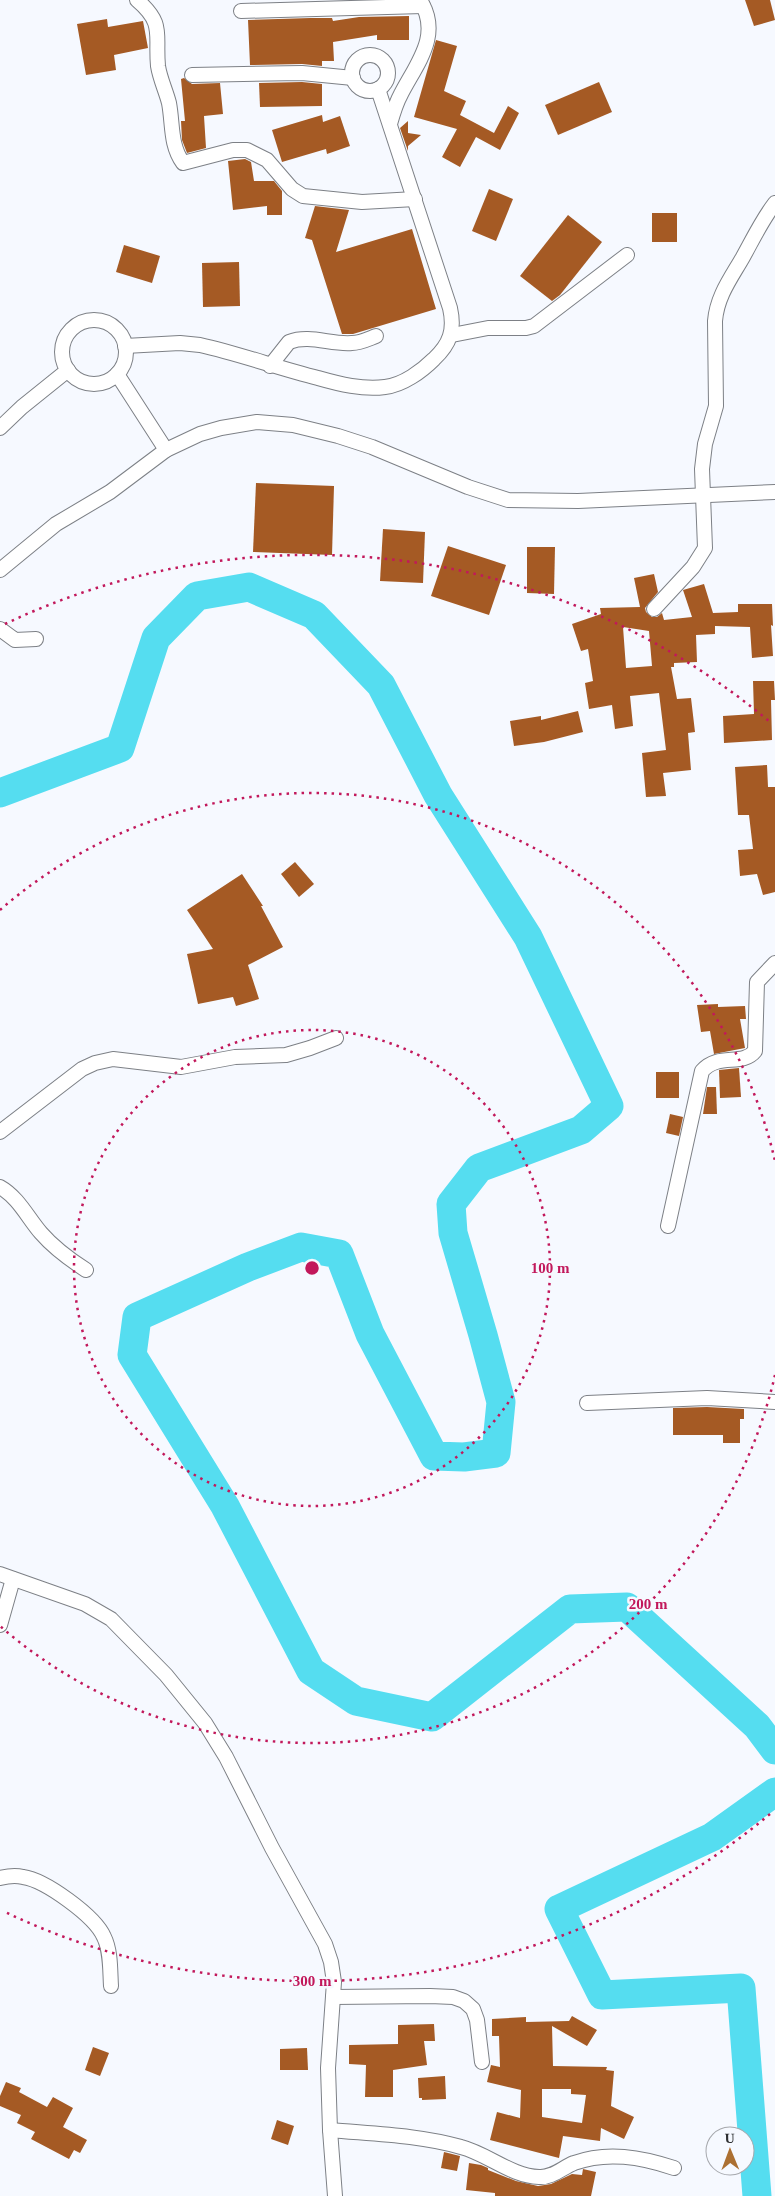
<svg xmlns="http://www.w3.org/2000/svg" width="775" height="2196" viewBox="0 0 775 2196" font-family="Georgia,serif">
	<rect width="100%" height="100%" fill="#f6f9ff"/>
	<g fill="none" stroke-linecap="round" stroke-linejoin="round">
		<g stroke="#55ddf0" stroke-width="29">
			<path d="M0 793 120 748 156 638 197 596 249 587 314 615 381 685 438 795 528 937 609 1106 581 1130 479 1168 451 1204 453 1233 483 1335 501 1402 496 1453 464 1457 434 1456 370 1334 339 1254 301 1247 248 1267 137 1317 132 1355 225 1506 311 1671 356 1701 432 1717 570 1609 627 1607 757 1726 775 1750"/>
			<path d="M757 2196 741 1988 602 1995 559 1909 712 1837 775 1792"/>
		</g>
	</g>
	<g fill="#a55a24" fill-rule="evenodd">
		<path d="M745 0H770L775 20 754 26Z"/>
		<path d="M409 16V40H377V35L333 42 334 61H322V66L302 64 250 65 248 20 310 18H332L333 21 359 17Z"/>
		<path d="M107 19 108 27 143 21 148 48 114 55 116 70 86 75 77 24Z"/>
		<path d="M436 40 457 46 444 91 466 101 460 115 494 133 508 106 519 113 500 150 476 137 460 167 442 157 457 129 414 117Z"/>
		<path d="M184 78 192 84 220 83 223 114 204 116 206 148 187 153 182 140 181 121H185L181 79Z"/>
		<path d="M302 82 322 84V106L260 107 259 83Z"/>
		<path d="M599 82 612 112 558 135 545 105Z"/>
		<path d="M322 115 323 122 340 116 350 146 327 154 326 149 282 162 272 130Z"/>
		<path d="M408 121V133L421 135 408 146V151L400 128Z"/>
		<path d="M245 159 251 162 254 181H274L282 191V215H267V206L233 210 228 161Z"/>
		<path d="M489 189 513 199 496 241 472 231Z"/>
		<path d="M315 206 349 210 336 252 412 229 436 309 353 334H342L312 240 305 238Z"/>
		<rect x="652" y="213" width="25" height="29"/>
		<path d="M568 215 602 242 560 295 552 301 520 276Z"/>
		<path d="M124 245 160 256 152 283 116 272Z"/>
		<path d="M239 262 240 306 203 307 202 263Z"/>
		<path d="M256 483 334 486 332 555 253 552Z"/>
		<path d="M383 529 425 532 423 583 380 581Z"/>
		<path d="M448 546 506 565 489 615 431 596Z"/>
		<path d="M527 547H555L554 594 527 593Z"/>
		<path d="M654 574 658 592 645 608 646 612 652 617H657L662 613 664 620 692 617 683 590 704 584 713 613 738 612V604H772L773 626 771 625 773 656 752 658 750 627 715 626V634L696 635 697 662 674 663V667H671L677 699 691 698 695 732 688 733 691 770 663 773 666 796 646 797 642 753 666 750 659 693 630 696 633 726 615 729 612 705 589 709 585 683 593 681 588 649 581 651 572 624 601 614 600 608 640 607 634 578ZM623 627 649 631 652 666 626 668Z"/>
		<path d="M753 681H774L775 700H771L772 740 724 743 723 716 754 714Z"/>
		<path d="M578 711 583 732 544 742 514 746 510 721 541 716V720Z"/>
		<path d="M767 765 768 787H775V892L763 895 757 874 740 876 738 850 753 849 749 815H738L735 767Z"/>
		<path d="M295 862 314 884 299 897 281 874Z"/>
		<path d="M242 874 263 906H261L283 947 248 965 259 999 236 1006 233 997 198 1004 187 954 213 949 187 910Z"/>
		<path d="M718 1004V1007L745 1006 746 1019H740L745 1048 714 1054 710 1031 701 1032 697 1005Z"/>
		<path d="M739 1068 741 1097 720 1098 719 1070Z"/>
		<rect x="656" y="1072" width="23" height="26"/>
		<path d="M707 1087H716L717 1114H703Z"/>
		<path d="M670 1114 683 1117 679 1136 666 1133Z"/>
		<path d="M707 1407 744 1409V1419H740V1443H723V1435H673V1408Z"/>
		<path d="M572 2016 597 2030 587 2046 552 2026 553 2066 607 2067 606 2070 614 2071 611 2106 634 2117 624 2139 601 2128 600 2141 563 2136 559 2158 490 2140 497 2112 520 2118 521 2090 487 2082 491 2065 500 2067 499 2036H492V2019L526 2017V2022L569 2021ZM542 2089H571V2094L586 2095 582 2123 542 2117Z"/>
		<path d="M434 2024 435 2041H424L427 2065 393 2070V2097H365L366 2065 349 2064V2045L398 2044V2025Z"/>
		<path d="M93 2047 109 2053 100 2076 85 2070Z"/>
		<path d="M307 2048 308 2070H280V2049Z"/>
		<path d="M445 2076 446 2099 422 2100V2098H419L418 2078Z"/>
		<path d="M6 2082 21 2088 19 2092 47 2107 53 2097 73 2108 63 2127 87 2140 80 2153 74 2150 69 2159 31 2139 35 2132 17 2123 21 2115 0 2106V2096Z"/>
		<path d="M277 2120 294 2126 288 2145 271 2139Z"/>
		<path d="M444 2152 460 2156 457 2171 441 2168Z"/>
		<path d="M469 2163 481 2165 488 2168V2170L516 2181 538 2186 551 2184 572 2174 582 2175 583 2169 596 2172 591 2196H495V2193L466 2190Z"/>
	</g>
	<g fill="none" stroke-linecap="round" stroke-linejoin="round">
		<g stroke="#7d8086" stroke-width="16">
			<g id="street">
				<path d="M137 0C165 24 155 34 158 66 160 79 166 91 169 103 173 124 170 145 183 163L233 150H247L267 160 292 189 303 196 362 202 415 199"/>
				<path d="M241 11 423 6"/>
				<circle cx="370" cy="73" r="18"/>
				<path d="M192 75 302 73 353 78"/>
				<path d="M390 124C393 113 396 103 401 94 417 63 442 35 420 0"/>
				<circle cx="94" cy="352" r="32"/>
				<path d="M452 335 488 328H526L534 326 627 255"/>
				<path d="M125 346 180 343 200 345C240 354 278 368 318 378 339 384 363 390 385 387 403 385 422 371 434 359 450 344 455 330 450 308L378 89"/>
				<path d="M270 366 289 342C310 334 331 345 352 343 360 343 368 339 376 336"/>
				<path d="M117 374 166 450"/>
				<path d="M0 428 22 407 68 370"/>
				<path d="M0 570 56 524 110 492 166 450 200 434 221 428 257 422 293 425 338 436 372 447 468 487 508 500 578 501 775 492"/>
				<path d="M654 609 693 567 705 548 702 469 705 444 716 406 715 321C717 296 731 278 743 257 753 239 762 220 775 203"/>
				<path d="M0 629 15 640 36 639"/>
				<path d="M0 1132 82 1069 95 1063 113 1059 181 1067 235 1057 286 1055 310 1048 336 1038"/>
				<path d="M0 1187C18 1197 28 1218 41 1233 54 1248 69 1259 86 1270"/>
				<path d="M668 1226 702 1071C719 1052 742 1067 755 1051L757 982 775 963"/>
				<path d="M587 1403 707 1398 775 1402"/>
				<path d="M0 1574 85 1604 111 1619 166 1675 205 1723 226 1757 272 1848 325 1944 331 1962 334 1982 328 2068 330 2130 335 2196"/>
				<path d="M0 1625 13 1579"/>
				<path d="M0 1878C8 1876 15 1875 23 1877 45 1880 95 1916 104 1937 111 1951 110 1971 111 1986"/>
				<path d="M333 1997 430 1996 453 1997 464 2001 473 2009 477 2020 482 2062"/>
				<path d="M330 2130C374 2134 419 2135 461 2147 488 2154 511 2176 539 2177 552 2178 562 2168 574 2163 607 2151 641 2157 674 2168"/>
			</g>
		</g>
		<use href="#street" stroke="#fff" stroke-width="14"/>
	</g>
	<g fill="none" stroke="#c2185b" stroke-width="2.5" stroke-dasharray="2.5 5">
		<circle cx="312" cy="1268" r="238"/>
		<path d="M775 1375A475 475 0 0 1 0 1626M0 910A475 475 0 0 1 775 1161"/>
		<path d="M770 1814A713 713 0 0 1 5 1912M5 624A713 713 0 0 1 770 722"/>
	</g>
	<circle cx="312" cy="1268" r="8" fill="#c2185b" stroke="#f6f9ff" stroke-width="2.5"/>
	<g font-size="15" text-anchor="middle" font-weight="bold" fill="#c2185b" stroke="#f6f9ff" stroke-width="5" stroke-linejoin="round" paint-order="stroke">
		<text x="550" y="1273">100 m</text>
		<text x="648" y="1609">200 m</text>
		<text x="312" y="1986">300 m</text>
	</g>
	<g transform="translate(730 2151) rotate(359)"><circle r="24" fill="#f6f9ff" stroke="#a6a8ad"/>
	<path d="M0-4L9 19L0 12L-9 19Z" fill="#ac7032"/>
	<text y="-8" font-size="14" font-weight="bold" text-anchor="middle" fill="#2d2f31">U</text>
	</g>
</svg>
